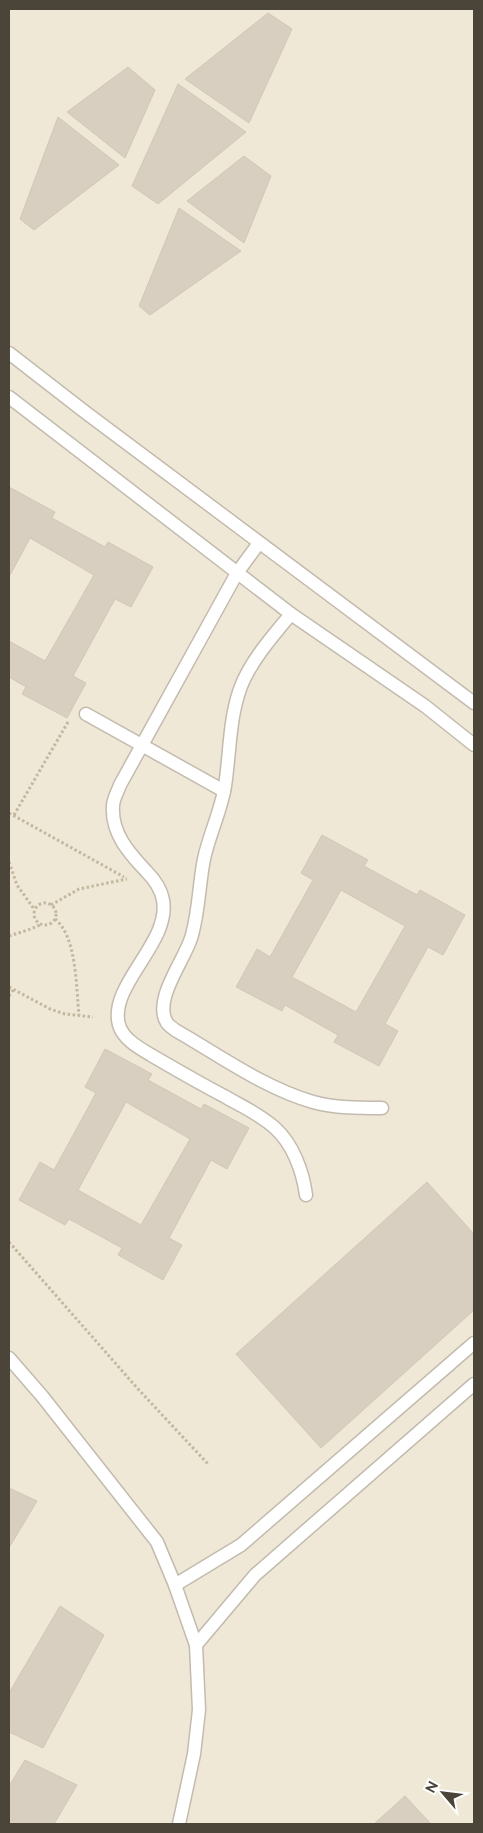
<svg xmlns="http://www.w3.org/2000/svg" width="483" height="1833" viewBox="0 0 483 1833" font-family="Raleway,sans-serif">
	<rect width="100%" height="100%" fill="#f6f3ec"/>
	<rect fill="#efe8d6" x="9" y="9" width="465" height="1815"/>
	<g fill="#d8cfc1" stroke="#d3c7b4" fill-rule="evenodd">
		<path d="M268 13 292 29 249 123 185 79Z"/>
		<path d="M128 67 155 90 125 158 67 112Z"/>
		<path d="M178 84 246 132 158 204 132 186Z"/>
		<path d="M58 117 119 165 34 230 20 219Z"/>
		<path d="M244 156 271 176 244 243 187 201Z"/>
		<path d="M179 208 241 251 150 315 139 306Z"/>
		<path d="M9 487 55 512 52 518 105 547 108 542 153 567 131 607 115 599 73 676 86 683 67 718 22 694 26 687 9 677V641L45 661 94 575 30 538 9 577Z"/>
		<path d="M322 835 368 860 364 866 417 895 420 890 465 915 443 955 428 947 385 1024 398 1031 379 1066 334 1042 338 1035 285 1005 282 1011 236 987 257 949 270 957 313 880 301 873ZM341 890 405 926 356 1012 292 977Z"/>
		<path d="M105 1049 152 1074 148 1080 201 1109 204 1104 249 1128 227 1169 211 1160 169 1238 182 1245 163 1280 118 1255 122 1248 69 1219 65 1225 19 1200 40 1162 54 1170 96 1093 85 1087ZM126 1102 190 1139 141 1225 78 1190Z"/>
		<path d="M427 1182 474 1234V1310L321 1448 236 1354Z"/>
		<path d="M9 1488 37 1501 9 1548Z"/>
		<path d="M60 1606 104 1635 43 1748 9 1732V1693Z"/>
		<path d="M25 1760 77 1785 54 1824H9V1786Z"/>
		<path d="M405 1796 431 1824H374Z"/>
	</g>
	<g fill="none" stroke-linecap="round" stroke-linejoin="round">
		<g stroke="#c2bbae" stroke-width="15">
			<g id="service">
				<path d="M9 353 85 412 474 703"/>
				<path d="M9 397 291 614 425 706 474 745"/>
				<path d="M259 543 237 573 120 785C118 791 113 799 113 806 111 833 129 853 146 871 154 879 161 889 163 900 171 943 108 985 119 1025 123 1039 139 1048 151 1055 175 1069 199 1083 224 1096 241 1106 260 1114 275 1128 293 1144 303 1172 306 1195"/>
				<path d="M291 614C274 634 249 663 240 689 229 720 230 754 225 786 221 811 209 835 204 859 199 884 199 910 192 935 186 959 152 999 167 1023 168 1025 173 1028 175 1030 219 1055 264 1088 313 1102 335 1108 358 1108 382 1108"/>
				<path d="M86 714 224 791"/>
				<path d="M9 1358 42 1396 157 1542 175 1585 196 1645 199 1710 194 1754 179 1824"/>
				<path d="M175 1585 241 1545 474 1343"/>
				<path d="M196 1645 255 1575 474 1384"/>
			</g>
		</g>
		<g stroke="#c4b79f" stroke-width="3" stroke-dasharray="2.5 2.5" stroke-linecap="butt">
			<path d="M9 813 124 877"/>
			<path d="M14 815 68 722"/>
			<path d="M9 862 17 885 34 909"/>
			<circle cx="45" cy="914" r="11"/>
			<path d="M51 905 79 889 127 879"/>
			<path d="M55 919C77 937 76 987 79 1015"/>
			<path d="M9 936 31 929 40 925"/>
			<path d="M9 987 50 1009 65 1014 93 1017"/>
			<path d="M9 996 13 990"/>
			<path d="M9 1242 138 1389 208 1464"/>
		</g>
		<use href="#service" stroke="#fff" stroke-width="12"/>
	</g>
	<rect width="483" height="1833" fill="none" stroke="#4b4439" stroke-width="20"/>
	<g transform="translate(443 1793) rotate(298)" stroke="#ffffff" stroke-width="4" paint-order="stroke">
	<path d="M0-4L9 19L0 12L-9 19Z" fill="#4b4439"/>
	<text y="-8" font-size="14" font-weight="bold" text-anchor="middle" fill="#4b4439">N</text>
	</g>
</svg>
